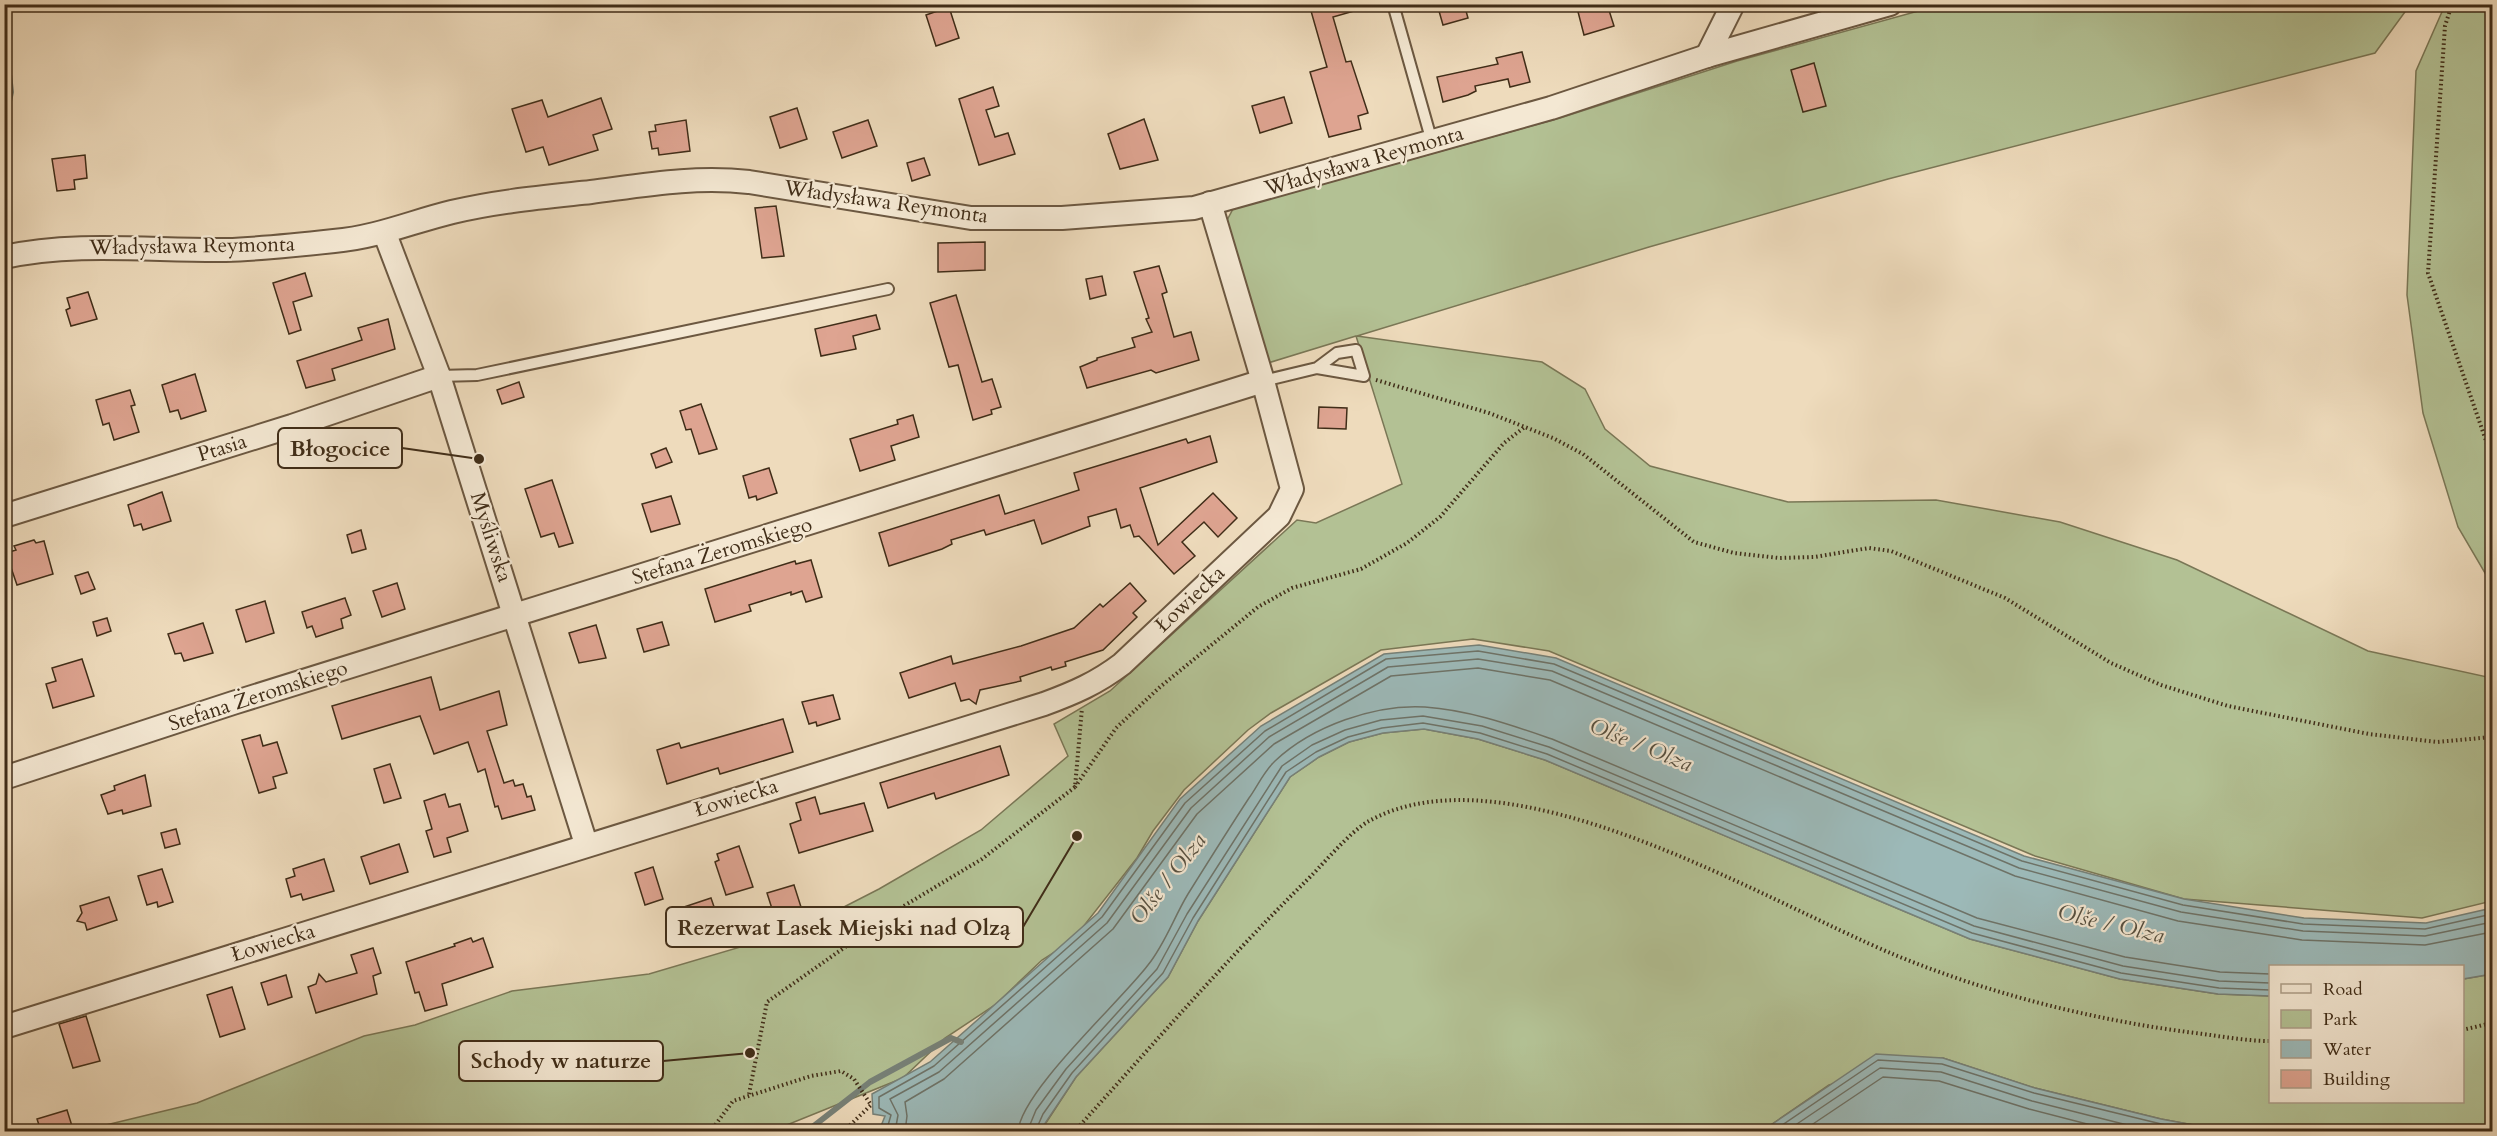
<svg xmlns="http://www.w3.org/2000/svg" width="2497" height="1136" viewBox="0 0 2497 1136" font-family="Cardo,serif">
	<rect width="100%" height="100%" fill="#eedbbc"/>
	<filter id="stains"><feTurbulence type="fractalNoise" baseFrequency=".00333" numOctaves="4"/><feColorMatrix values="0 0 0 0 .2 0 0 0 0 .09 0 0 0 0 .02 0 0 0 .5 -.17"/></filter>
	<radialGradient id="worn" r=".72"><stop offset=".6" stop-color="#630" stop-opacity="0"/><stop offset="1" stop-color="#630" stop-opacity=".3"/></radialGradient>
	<g fill="#b3c194" stroke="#7a7756" stroke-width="1.5">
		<path d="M1940 5H2410L2375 53 1888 179 1649 247 1357 336 1542 362 1585 389 1605 429 1650 466 1788 502 1936 500 2060 522 2177 560 2368 651 2492 678V901L2422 918 2184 899 2035 856 1549 651 1473 639 1381 650 1271 713 1248 730 1184 790 1153 831 1137 858 1072 941 1042 960 995 1005 945 1038 903 1078 772 1131 77 1132 197 1103 364 1036 415 1025 512 991 649 974 801 929 879 889 981 830 1068 756 1054 724 1110 691 1297 520 1316 523 1402 484 1356 336 1268 363 1225 224 1233 209 1560 118 1737 61Z"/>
		<path d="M2445 5H2492V585L2458 527 2423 413 2407 295 2416 71Z"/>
		<path d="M1424 729 1478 739 1545 760 1970 939 2120 979 2218 994 2270 996V1102H2462L2463 979 2492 974V1128L2474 1131H2226L2161 1119 2035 1088 1943 1058 1829 1085 1762 1131 1040 1132 1076 1077 1168 977 1198 921 1290 777 1319 757 1349 742 1383 733Z"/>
	</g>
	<g fill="#9cb9b8" stroke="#778178" stroke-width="1.5">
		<path d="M1479 645 1556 658 2024 856 2184 899 2304 918 2426 923 2492 908V974L2463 979 2462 966H2270V996L2218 994 2120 979 1970 939 1545 760 1478 739 1424 729 1383 733 1349 742 1319 757 1290 777 1198 921 1168 977 1076 1077 1040 1131H879L885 1116 873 1114 872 1094 930 1062 1098 913 1180 799 1261 726 1384 654Z"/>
		<path d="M1876 1054 1943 1058 2035 1088 2161 1119 2226 1131H1762Z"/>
	</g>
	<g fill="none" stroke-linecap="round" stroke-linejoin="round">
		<g stroke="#6e7368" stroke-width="1.5">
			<path d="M886 1132 891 1115 879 1108V1097L934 1066 1102 917 1185 803 1265 731 1386 659 1478 651 1554 664 2022 861 2183 905 2303 924 2425 929 2492 914"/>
			<path d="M895 1132 898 1115 890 1099 939 1072 1107 923 1191 808 1269 737 1388 667 1478 659 1552 671 2019 868 2181 912 2303 931 2425 936 2492 922"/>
			<path d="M905 1132 907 1116 905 1102 944 1079 1113 929 1197 814 1274 744 1391 676 1478 668 1550 680 2015 876 2178 921 2302 940 2425 945 2492 932"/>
			<path d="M1018 1132C1020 1092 1121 1001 1148 965 1165 944 1174 917 1188 894 1208 862 1228 830 1249 798 1257 787 1264 771 1275 761 1312 726 1375 704 1425 707 1469 710 1511 725 1552 739L1977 918 2125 957 2220 972 2270 974"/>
			<path d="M1027 1132 1036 1110 1066 1069 1157 969 1187 914 1282 766 1312 745 1345 730 1381 720 1423 716 1482 726 1549 747 1974 926 2123 966 2219 981 2270 983"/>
			<path d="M1035 1132 1043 1114 1072 1073 1163 973 1193 918 1286 772 1316 752 1348 737 1382 728 1423 723 1480 733 1547 754 1972 933 2121 973 2219 988 2270 990"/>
			<path d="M1772 1132 1878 1060 1942 1064 2034 1093 2194 1132"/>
			<path d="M1785 1132 1880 1068 1941 1072 2032 1101 2155 1132"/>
			<path d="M1801 1132 1883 1077 1939 1081 2029 1109 2118 1132"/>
		</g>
		<g stroke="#778178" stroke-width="6">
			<path d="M4 30 11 92 4 124"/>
			<path d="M806 1132 870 1082 951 1038 961 1042"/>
		</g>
	</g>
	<g fill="#dea491" stroke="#402d18" stroke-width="1.5">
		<path d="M1309 4H1360L1361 9 1333 17 1346 62 1351 61 1368 113 1358 116 1361 129 1329 137 1310 72 1327 67Z"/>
		<path d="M1437 4H1464L1468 18 1443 25Z"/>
		<path d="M1576 4H1607L1614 26 1584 35Z"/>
		<path d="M949 7 959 38 936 46 926 15Z"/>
		<path d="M1522 52 1530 82 1510 87 1508 79 1475 86 1476 91 1468 95 1443 102 1437 77 1498 64 1496 58Z"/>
		<path d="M1814 63 1826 106 1803 112 1791 70Z"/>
		<path d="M993 87 999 106 986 110 995 137 1008 133 1015 154 979 165 959 99Z"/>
		<path d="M1284 97 1292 123 1260 133 1252 106Z"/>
		<path d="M601 98 612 129 593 135 598 150 549 165 543 147 526 152 512 109 542 100 548 117Z"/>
		<path d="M797 108 807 139 780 148 770 117Z"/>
		<path d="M1144 119 1158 160 1120 169 1108 134Z"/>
		<path d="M686 120 690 151 659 155 658 148 652 149 649 132 656 131 655 125Z"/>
		<path d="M868 120 877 146 842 158 833 132Z"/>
		<path d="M85 155 87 178 74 180 75 189 57 191 52 159Z"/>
		<path d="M924 158 930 175 912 181 907 163Z"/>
		<path d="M776 206 784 256 762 258 755 208Z"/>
		<path d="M985 242V270L938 272V243Z"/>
		<path d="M1159 266 1167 292 1162 294 1174 337 1191 332 1199 360 1156 373 1151 370 1087 388 1080 367 1097 360V358L1135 347 1132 338 1152 332 1146 319 1149 318 1134 272Z"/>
		<path d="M305 273 312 296 293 302 301 330 289 334 273 283Z"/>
		<path d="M1102 276 1106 295 1090 299 1086 279Z"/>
		<path d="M88 292 97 319 71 326 66 310 70 308 67 298Z"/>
		<path d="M956 295 982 382 992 379 1001 407 991 410 992 414 973 420 958 365 949 367 930 303Z"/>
		<path d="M876 315 880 329 853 336 856 349 821 356 815 329Z"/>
		<path d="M388 319 395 349 332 369 335 380 306 388 297 361 362 340 358 328Z"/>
		<path d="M195 374 206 411 181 419 178 410 170 412 162 385Z"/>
		<path d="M519 382 524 397 502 404 497 390Z"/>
		<path d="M130 390 135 405 131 406 139 432 114 440 109 423 103 425 96 400Z"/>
		<path d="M701 404 717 449 699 454 691 429 686 430 680 411Z"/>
		<path d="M1319 407 1347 408 1346 429 1318 428Z"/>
		<path d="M913 415 919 437 891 446 895 460 860 471 850 439 898 424 897 420Z"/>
		<path d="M1210 436 1217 462 1140 488 1158 545 1213 493 1237 518 1218 537 1204 522 1182 542 1195 556 1174 574 1139 536 1134 537 1130 525 1121 528 1116 509 1088 517 1090 526 1042 544 1034 520 986 535 984 530 951 540 952 544 942 549 889 566 879 533 999 495 1005 514 1079 490 1074 473 1186 439 1188 443Z"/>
		<path d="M666 448 672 462 656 468 651 454Z"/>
		<path d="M769 468 777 493 757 500 756 496 749 498 743 476Z"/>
		<path d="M552 480 573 543 559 547 554 533 541 537 525 489Z"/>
		<path d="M162 492 171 521 143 530 141 524 134 526 128 505Z"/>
		<path d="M671 496 680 524 651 532 642 504Z"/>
		<path d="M361 530 366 549 352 553 347 535Z"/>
		<path d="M34 540 36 543 44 541 53 574 17 585 6 553 16 550 14 546Z"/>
		<path d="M811 560 822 597 806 602 802 591 791 595V592L749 605 751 611 715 622 705 589 795 561 796 564Z"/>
		<path d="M88 572 95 589 81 594 75 576Z"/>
		<path d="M397 583 405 609 382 617 373 591Z"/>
		<path d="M1130 583 1146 601 1133 613 1137 617 1103 650 1065 662 1066 666 1052 670 1051 667 1020 677 1021 681 980 690 976 704 969 699 961 701 955 683 909 698 900 673 951 656 953 664 1021 646 1074 628 1100 604 1103 607Z"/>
		<path d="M345 598 351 615 341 619 343 628 316 637 312 626 307 628 302 612Z"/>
		<path d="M265 601 274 633 246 642 236 610Z"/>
		<path d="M107 618 111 631 97 636 93 622Z"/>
		<path d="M662 622 669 645 644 652 637 629Z"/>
		<path d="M203 623 213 653 184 661 181 653 175 654 168 634Z"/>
		<path d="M596 625 606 658 579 663 569 633Z"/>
		<path d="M82 659 94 696 53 708 46 684 56 681 52 668Z"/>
		<path d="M431 677 440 710 499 691 507 725 487 731 504 783 513 780 515 786 523 784 527 797 531 796 535 810 502 819 498 806 495 807 485 769 478 772 468 742 434 754 420 716 342 739 332 706Z"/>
		<path d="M833 695 840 719 817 726 816 722 809 724 802 702Z"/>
		<path d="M783 719 793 752 720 774 718 768 667 784 657 750 679 743 681 748Z"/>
		<path d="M260 735 263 746 277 742 287 773 273 777 276 788 259 793 242 740Z"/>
		<path d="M1000 746 1009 775 936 799 934 793 888 808 880 783Z"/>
		<path d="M390 764 401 798 384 803 374 769Z"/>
		<path d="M145 775 151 806 123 814 122 810 108 814 101 795 115 790 114 786Z"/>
		<path d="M445 794 449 807 460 804 468 831 447 838 451 852 434 857 426 831 432 829 424 801Z"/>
		<path d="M815 797 820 814 864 803 873 831 799 853 790 824 801 820 796 803Z"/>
		<path d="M176 829 180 844 165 848 161 833Z"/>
		<path d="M399 844 408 872 370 884 361 857Z"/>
		<path d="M739 846 753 887 726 895 715 862 719 860 717 854Z"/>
		<path d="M324 859 334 891 303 900 301 894 291 897 286 879 295 876 293 869Z"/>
		<path d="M653 867 663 899 645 905 635 873Z"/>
		<path d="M162 869 173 902 158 907 157 902 147 905 138 876Z"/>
		<path d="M794 885 801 907 774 915 767 893Z"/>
		<path d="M109 897 117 920 87 930 85 923 77 921 82 913 80 906Z"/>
		<path d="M711 898 722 930 695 938 684 907Z"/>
		<path d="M471 938 473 942 483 938 493 967 442 984 447 1005 425 1011 419 992 415 993 406 962 455 946 454 944Z"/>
		<path d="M373 948 381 973 373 976 377 994 316 1013 308 987 316 984 319 974 326 982 357 973 351 955Z"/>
		<path d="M286 975 292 997 268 1005 261 983Z"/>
		<path d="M232 987 245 1029 220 1037 207 995Z"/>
		<path d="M86 1016 100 1061 73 1068 59 1024Z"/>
		<path d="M67 1110 72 1126 54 1131H41L37 1119Z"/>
	</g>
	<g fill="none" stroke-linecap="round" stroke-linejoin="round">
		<g stroke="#6c5841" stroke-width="14">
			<g id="service">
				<path d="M1393 4 1432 142"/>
				<path d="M439 376 477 375 888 289"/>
				<path d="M1263 381 1317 368 1364 376 1356 350 1337 353 1317 368"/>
			</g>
		</g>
		<g stroke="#6c5841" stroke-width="26">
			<g id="minor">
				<path d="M1707 56 1733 4"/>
				<path d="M385 234 439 376 586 844"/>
				<path d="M4 257C76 241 153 251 226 250 262 249 298 245 334 241 378 237 411 222 452 212 498 201 545 197 591 192 645 185 694 176 749 182L971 218H1062L1194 208 1551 108 1707 56 1890 4"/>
				<path d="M4 516 292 426 439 376"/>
				<path d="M4 778 233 703 1263 381"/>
				<path d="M4 1027 1044 704C1074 693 1097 683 1122 664L1279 516 1292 489 1263 381 1210 203"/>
			</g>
		</g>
		<g stroke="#402d18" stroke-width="4" stroke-dasharray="1.5 3" stroke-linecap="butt">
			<path d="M2452 4 2445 26 2428 273 2492 458"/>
			<path d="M1376 380 1489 413 1553 438 1583 454 1694 542 1734 553 1779 558 1814 557 1869 548 1891 551 2005 598 2111 663 2161 685 2228 706 2369 734 2437 742 2492 737"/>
			<path d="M1075 787 1116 728 1160 687 1258 607 1292 588 1361 569 1407 543 1440 517 1504 443 1526 426"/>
			<path d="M2462 1030 2492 1023"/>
			<path d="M749 1094 767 1002 902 907 982 859 1075 787 1082 708"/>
			<path d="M638 1132H656"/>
			<path d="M710 1132 733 1101 811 1076 841 1071 854 1079 871 1105 843 1132"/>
			<path d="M1074 1132C1150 1048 1224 962 1304 883 1321 867 1349 832 1369 821 1509 744 1763 900 1895 955 1990 994 2093 1020 2195 1033 2220 1036 2245 1041 2270 1041"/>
		</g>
		<use href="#service" stroke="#f4e8d3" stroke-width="10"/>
		<use href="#minor" stroke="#f4e8d3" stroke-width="22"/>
	</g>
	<g text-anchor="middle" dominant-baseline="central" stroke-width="4.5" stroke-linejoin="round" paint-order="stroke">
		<g font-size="21" fill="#402d18" stroke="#f4e8d3">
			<text transform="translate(1364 161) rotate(-16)">Władysława Reymonta</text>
			<text transform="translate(886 202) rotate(8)">Władysława Reymonta</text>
			<text transform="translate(192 246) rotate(-1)">Władysława Reymonta</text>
			<text transform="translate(222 448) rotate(-17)">Ptasia</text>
			<text transform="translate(491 537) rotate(72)">Myśliwska</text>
			<text transform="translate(722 551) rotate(-17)">Stefana Żeromskiego</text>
			<text transform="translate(1190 599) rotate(-43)">Łowiecka</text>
			<text transform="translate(258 696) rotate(-18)">Stefana Żeromskiego</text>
			<text transform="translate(736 798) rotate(-17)">Łowiecka</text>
			<text transform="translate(273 943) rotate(-17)">Łowiecka</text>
		</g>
		<g font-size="22" font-style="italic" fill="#575040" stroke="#f4e8d3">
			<text transform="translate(1641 745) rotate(22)">Olše / Olza</text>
			<text transform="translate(1168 879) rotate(-52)">Olše / Olza</text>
			<text transform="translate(2111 924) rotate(13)">Olše / Olza</text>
		</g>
	</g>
	<path fill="none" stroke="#402d18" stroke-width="2" d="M479 459L402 448M1077 836L1023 927M750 1053L663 1061"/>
	<g fill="#402d18" stroke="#f4e8d3" stroke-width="2">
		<circle cx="479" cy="459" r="6"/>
		<circle cx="1077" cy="836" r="6"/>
		<circle cx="750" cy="1053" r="6"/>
	</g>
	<g fill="#f4e8d3" stroke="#402d18" stroke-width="2">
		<rect x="278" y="428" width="124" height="40" rx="6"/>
		<rect x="666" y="907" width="357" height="40" rx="6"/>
		<rect x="459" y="1041" width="204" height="40" rx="6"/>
	</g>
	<g font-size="22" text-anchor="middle" font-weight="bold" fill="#402d18">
		<text x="340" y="456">Błogocice</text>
		<text x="844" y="935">Rezerwat Lasek Miejski nad Olzą</text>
		<text x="561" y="1068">Schody w naturze</text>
	</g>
	<rect width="2497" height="1136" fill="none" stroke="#eedbbc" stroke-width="24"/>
	<rect x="6" y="6" width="2485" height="1124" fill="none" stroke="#402d18" stroke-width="3"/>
	<rect x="12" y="12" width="2473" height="1112" fill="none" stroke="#402d18" stroke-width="1.5"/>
	<rect x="2269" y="965" width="195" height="138" fill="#f4e8d3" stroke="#ac9d88" stroke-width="1.5"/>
	<rect x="2281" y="984" width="30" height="9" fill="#f4e8d3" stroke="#ac9d88" stroke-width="1.5"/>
	<text x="2323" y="995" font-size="18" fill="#402d18">Road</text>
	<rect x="2281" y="1010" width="30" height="18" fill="#b3c194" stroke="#ac9d88" stroke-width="1.5"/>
	<text x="2323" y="1025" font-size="18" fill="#402d18">Park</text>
	<rect x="2281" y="1040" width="30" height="18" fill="#9cb9b8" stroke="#ac9d88" stroke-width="1.5"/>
	<text x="2323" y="1055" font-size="18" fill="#402d18">Water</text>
	<rect x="2281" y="1070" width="30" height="18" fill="#dea491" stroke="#ac9d88" stroke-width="1.5"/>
	<text x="2323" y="1085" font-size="18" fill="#402d18">Building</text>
	<rect width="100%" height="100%" filter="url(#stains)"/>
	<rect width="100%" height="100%" fill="url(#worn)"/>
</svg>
